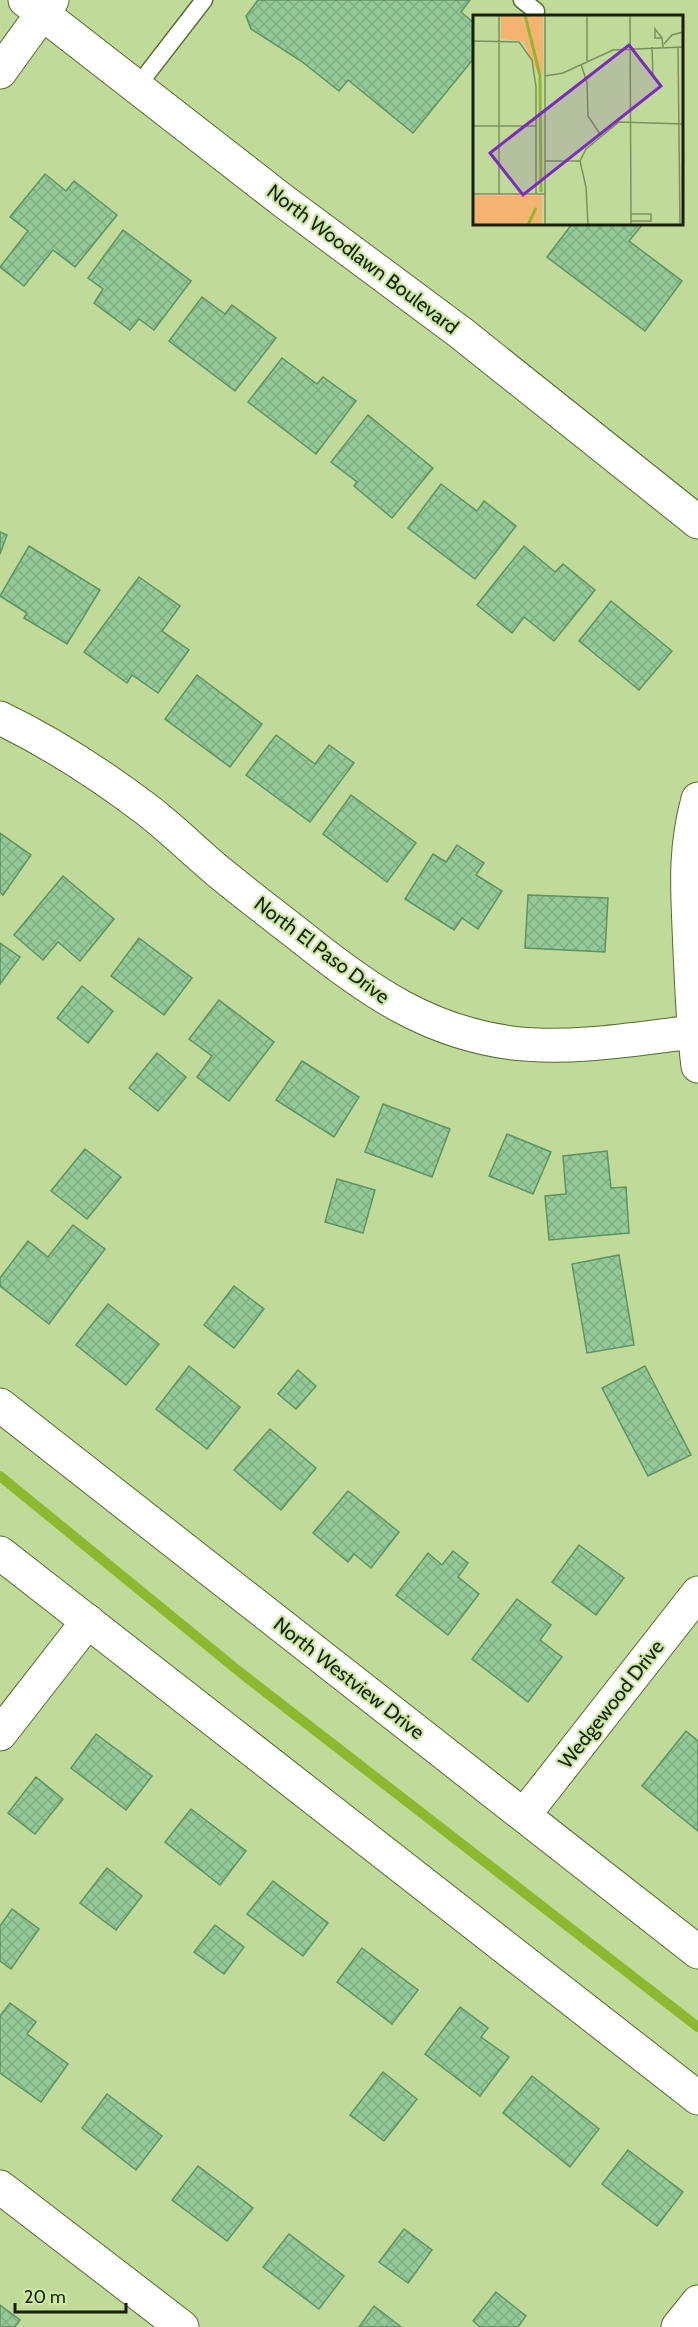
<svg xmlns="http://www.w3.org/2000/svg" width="698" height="2327" viewBox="0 0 698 2327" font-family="Cabin,sans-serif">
	<defs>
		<pattern id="building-cross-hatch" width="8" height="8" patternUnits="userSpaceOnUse" patternTransform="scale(1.5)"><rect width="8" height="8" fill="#94ca97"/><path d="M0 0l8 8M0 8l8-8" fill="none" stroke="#7fad81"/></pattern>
	</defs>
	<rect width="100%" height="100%" fill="#c0da99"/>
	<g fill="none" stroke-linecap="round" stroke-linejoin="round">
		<path stroke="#8db830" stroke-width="10" d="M0 1476 241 1673 698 2027"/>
	</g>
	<g fill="url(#building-cross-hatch)" stroke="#5f9362" stroke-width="1.5">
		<path d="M258 0H470L461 12 474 23V58L413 133 348 80 339 91 301 61 251 29 246 16Z"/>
		<path d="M45 174 66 191 74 181 117 215 75 267 53 250 24 286 0 267 28 231 10 217Z"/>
		<path d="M572 224H639L642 225 629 241 682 281 645 331 547 257Z"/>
		<path d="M123 230 191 281 154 330 139 319 130 330 94 303 103 289 88 278Z"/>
		<path d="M202 297 225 314 232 305 276 338 235 391 169 341Z"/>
		<path d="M282 358 317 384 323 377 356 401 316 454 248 402Z"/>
		<path d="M368 415 433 468 392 518 354 486 357 482 331 462Z"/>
		<path d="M441 484 477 511 484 501 516 526 475 579 408 528Z"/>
		<path d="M0 532 7 535 0 554Z"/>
		<path d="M29 546 100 590 67 644 24 618 27 613 0 596Z"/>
		<path d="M524 546 555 572 563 564 595 590 554 641 524 617 512 633 477 605Z"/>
		<path d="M139 577 180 606 162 631 189 650 158 693 132 675 127 683 84 652Z"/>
		<path d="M611 601 672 651 639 690 579 641Z"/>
		<path d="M197 675 262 724 230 767 165 719Z"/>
		<path d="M276 735 315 764 329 745 354 763 310 822 246 775Z"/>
		<path d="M351 795 416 843 387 882 323 834Z"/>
		<path d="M0 833 31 855 3 895 0 892Z"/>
		<path d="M457 845 484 863 476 875 502 891 478 929 462 918 454 930 405 899 433 854 446 862Z"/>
		<path d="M63 876 114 919 80 961 58 942 43 960 14 935Z"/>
		<path d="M528 895 608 898 605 952 525 948Z"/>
		<path d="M139 938 192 978 164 1015 111 976Z"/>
		<path d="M0 943 20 957 0 984Z"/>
		<path d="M82 986 113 1011 88 1043 57 1018Z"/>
		<path d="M219 1000 274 1042 229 1101 197 1077 212 1056 189 1039Z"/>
		<path d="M157 1053 186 1077 158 1111 129 1088Z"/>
		<path d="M302 1061 359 1097 334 1137 276 1100Z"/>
		<path d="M383 1104 450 1129 432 1177 365 1152Z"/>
		<path d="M507 1134 551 1152 533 1194 489 1176Z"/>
		<path d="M85 1149 121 1177 87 1219 51 1191Z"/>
		<path d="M607 1151 611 1188 626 1187 629 1233 549 1240 545 1196 566 1194 563 1156Z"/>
		<path d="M337 1179 375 1190 363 1233 325 1222Z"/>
		<path d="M73 1225 105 1249 49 1324 0 1286V1278L28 1241 48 1257Z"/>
		<path d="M619 1255 634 1345 587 1353 572 1264Z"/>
		<path d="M234 1286 264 1309 234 1348 204 1325Z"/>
		<path d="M108 1304 159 1344 126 1385 76 1345Z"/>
		<path d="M189 1366 240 1407 207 1449 156 1409Z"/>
		<path d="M645 1366 691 1455 648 1476 602 1388Z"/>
		<path d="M298 1370 316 1386 296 1409 278 1394Z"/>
		<path d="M270 1429 316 1468 281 1510 234 1470Z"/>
		<path d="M348 1491 399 1532 371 1568 354 1554 348 1562 313 1533Z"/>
		<path d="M579 1545 624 1578 596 1615 552 1582Z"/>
		<path d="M453 1551 468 1563 458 1577 479 1594 448 1635 396 1595 428 1553 442 1565Z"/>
		<path d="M517 1599 551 1625 540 1640 562 1657 528 1702 472 1659Z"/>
		<path d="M686 1731 698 1741V1831L642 1786Z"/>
		<path d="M96 1734 152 1776 126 1810 71 1768Z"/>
		<path d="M36 1777 63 1799 35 1834 8 1813Z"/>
		<path d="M191 1809 246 1851 220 1885 165 1842Z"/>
		<path d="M107 1868 142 1896 116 1930 80 1903Z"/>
		<path d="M273 1881 328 1923 303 1956 247 1914Z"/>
		<path d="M12 1909 39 1929 11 1969 0 1961V1926Z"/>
		<path d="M215 1925 244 1947 224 1974 194 1952Z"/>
		<path d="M362 1948 418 1990 392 2024 337 1982Z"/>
		<path d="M10 2003 36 2022 27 2034 68 2064 41 2102 0 2073V2016Z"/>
		<path d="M460 2007 488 2028 481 2037 509 2057 480 2096 425 2054Z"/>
		<path d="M383 2072 417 2099 384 2141 350 2115Z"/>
		<path d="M532 2076 599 2129 570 2167 503 2113Z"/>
		<path d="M107 2094 162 2136 136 2170 82 2128Z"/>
		<path d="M628 2150 683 2192 657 2226 602 2184Z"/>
		<path d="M198 2166 253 2208 227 2241 172 2200Z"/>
		<path d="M404 2229 432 2250 408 2283 379 2262Z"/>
		<path d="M289 2234 344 2276 319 2309 263 2267Z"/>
		<path d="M496 2292 526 2316 518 2327H480L473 2321Z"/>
		<path d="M0 2305 20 2320 15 2327H0Z"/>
		<path d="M374 2306 401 2327H359Z"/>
	</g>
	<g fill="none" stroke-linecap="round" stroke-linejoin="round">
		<g stroke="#556b2e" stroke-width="19">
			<g id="service">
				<path d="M522 0 536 11"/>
				<path d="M136 88 204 0"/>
			</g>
		</g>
		<g stroke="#556b2e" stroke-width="35">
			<g id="minor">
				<path d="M0 72 52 0"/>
				<path d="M0 718C52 743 101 775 146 809 172 829 194 851 219 872 247 895 276 917 304 939 369 991 428 1032 512 1043 573 1050 634 1039 693 1032"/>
				<path d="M698 799C683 854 688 895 690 951 692 990 693 1028 698 1066"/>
				<path d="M0 1405 698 1952"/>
				<path d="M0 1553 698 2098"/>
				<path d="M0 1734 88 1621"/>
				<path d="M524 1815 698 1593"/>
				<path d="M0 2187 182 2327"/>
				<path d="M678 2327 698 2302"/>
			</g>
		</g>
		<g stroke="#556b2e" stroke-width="35">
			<path id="tertiary" d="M25 0 282 200 461 333 698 522"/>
		</g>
		<use href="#service" stroke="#fff" stroke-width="16"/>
		<use href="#minor" stroke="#fff" stroke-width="33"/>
		<use href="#tertiary" stroke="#fff" stroke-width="33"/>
	</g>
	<g text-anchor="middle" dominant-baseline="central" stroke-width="4.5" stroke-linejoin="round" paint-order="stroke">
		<g font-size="20" fill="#172006" stroke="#cde7a6">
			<text transform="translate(363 259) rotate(37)">North Woodlawn Boulevard</text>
			<text transform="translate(322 950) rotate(37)">North El Paso Drive</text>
			<text transform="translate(349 1678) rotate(38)">North Westview Drive</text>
			<text transform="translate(611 1704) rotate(-52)">Wedgewood Drive</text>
		</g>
	</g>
	<g transform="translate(473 15)">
		<rect width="210" height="210" fill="#c0da99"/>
		<path d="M28 0H70V59H65L50 26 28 24ZM0 181H69V210H0Z" fill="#f4b370"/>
		<path fill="none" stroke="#8db830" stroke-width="3" d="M52 0 67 61 68 177M55 210 63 193"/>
		<path fill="none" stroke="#7c905e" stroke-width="1.5" d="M26 0V179M72 0V210M114 0V46M157 0 158 210M189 23H182V14L189 23 190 32M0 26 46 27 59 45 63 72V179M191 29 199 20 210 17M179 32 180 62M205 32 207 210M108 49 114 68 115 101 127 119M72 61 90 58 140 35 210 32M0 111H63M72 146H107M0 179H72M158 206H178V199H158M115 210 113 172 107 146 113 134 146 107 210 109"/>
		<path fill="#7b2cbf" fill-opacity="0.15" stroke="#7b2cbf" stroke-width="3" d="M156 30 188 71 50 180 17 138Z"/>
		<rect width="210" height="210" fill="none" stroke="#172006" stroke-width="3"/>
	</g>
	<path d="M15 2303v9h111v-9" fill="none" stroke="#172006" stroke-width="3"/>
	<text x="24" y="2303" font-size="18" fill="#172006" stroke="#cde7a6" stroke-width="4.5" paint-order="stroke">20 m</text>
</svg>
